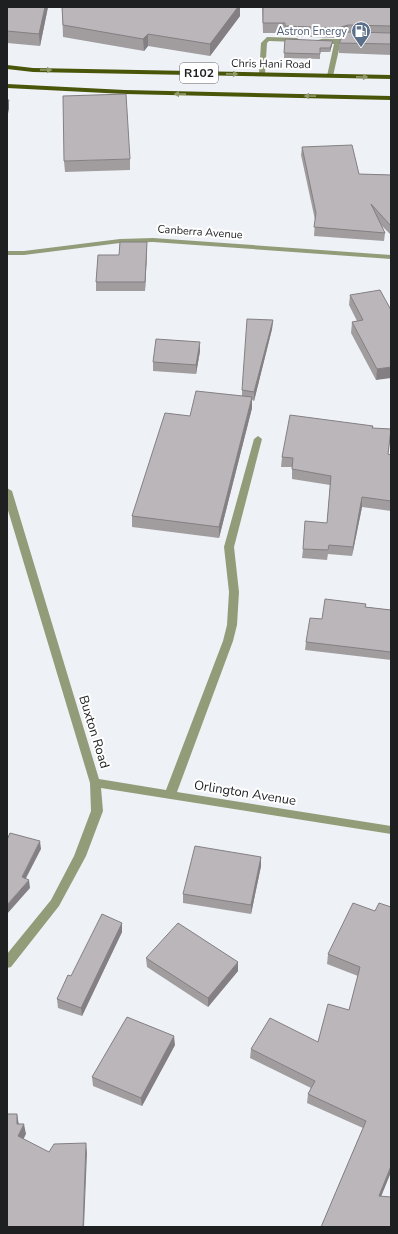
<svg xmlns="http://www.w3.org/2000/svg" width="398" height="1234" viewBox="0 0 398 1234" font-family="'Nunito Sans',sans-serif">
	<rect width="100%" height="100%" fill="#eef2f6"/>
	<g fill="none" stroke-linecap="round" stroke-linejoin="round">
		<g fill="#939c79" fill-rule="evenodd">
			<path d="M267 37 297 38 300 40 297 42 269 41 267 43 265 74 262 76 259 74 261 43Z"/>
			<path d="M343 38 346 40 340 45 333 76 328 77 327 76 334 44 319 43 316 41C323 36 335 41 343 38Z"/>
		</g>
		<g fill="#939c79" fill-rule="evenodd">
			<path d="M153 238 391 255V259L153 242 120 243 24 255H7V251H24L120 239Z"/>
			<path d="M258 436 262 439 234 547 239 592 237 625 233 641 177 792 391 826V834L101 788 103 811 86 856 59 906 11 967 7 968V954L51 900 74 856 91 811 90 783 7 507V488L12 491 99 779 166 790 223 641 227 625 229 592 224 547 254 439Z"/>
		</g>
		<g fill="#495509" fill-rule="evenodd">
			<path d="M7 65 33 68 391 75V79L33 72 7 69Z"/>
			<path d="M7 84 125 90 391 96V100L125 94 7 88Z"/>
		</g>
	</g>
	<g fill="#a19d9f">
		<path d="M7 7H48L40 46 7 43Z"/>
		<path d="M62 7H240V16L210 56 148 46 144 51 63 37Z"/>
		<path d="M262 7H391V55L339 53V43L342 37 338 38 285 36V33H263Z"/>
		<path d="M285 39 332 45 330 52H320V59L284 58Z"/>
		<path d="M302 147 359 174 391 175V235L380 224 385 233 384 241 314 236 315 220 301 155Z"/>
		<path d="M130 159V170L65 172 64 161Z"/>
		<path d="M147 242V251L145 291H96V282L119 255Z"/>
		<path d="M350 295 391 310 376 380 351 333 352 322 357 321 349 305Z"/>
		<path d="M273 320 272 329 254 401 252 400V408L219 538 132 527V516L190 416 242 396V390Z"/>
		<path d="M200 351 196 374 153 371V362Z"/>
		<path d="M373 426V428L391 433 388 454 391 455V511L362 507 352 556 328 554 327 560 302 558 303 549 327 523 330 485 292 479V467H281L282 457Z"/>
		<path d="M366 607 391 610V660L305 650 306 642 322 619Z"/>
		<path d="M261 857V866L251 914 183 903V894Z"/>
		<path d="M391 907V1172L381 1196 321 1227 363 1128 307 1103 308 1094 311 1088 250 1058 251 1049 318 1042 349 1010 358 976 327 964 328 954 375 911Z"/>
		<path d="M122 923V932L82 1016 58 1008 57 999Z"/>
		<path d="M146 958 238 971 208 1007 147 967Z"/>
		<path d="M175 1045 142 1106 93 1086 92 1077Z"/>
	</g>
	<g fill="#837f82">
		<path d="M45 7H48L40 46 39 34Z"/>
		<path d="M238 7H240V16L210 56V44Z"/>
		<path d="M348 25 347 36 338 38V28Z"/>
		<path d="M148 34V46L144 51 143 39Z"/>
		<path d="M333 41 332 45 330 52V48Z"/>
		<path d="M9 100V109L7 118V107Z"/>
		<path d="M8 119V127L7 133V122Z"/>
		<path d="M147 242V251L145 291V282Z"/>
		<path d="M273 320 272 329 254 401V392Z"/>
		<path d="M200 342V351L196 374V365Z"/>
		<path d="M391 367V378L376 380 377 369Z"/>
		<path d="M252 397V408L219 538V527Z"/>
		<path d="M362 497V507L352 556 353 547Z"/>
		<path d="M40 841 41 849 23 884 22 877Z"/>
		<path d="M261 857V866L251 914V905Z"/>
		<path d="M29 880 30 888 7 914V905Z"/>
		<path d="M122 923V932L82 1016 81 1008Z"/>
		<path d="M238 962V971L208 1007V998Z"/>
		<path d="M174 1036 175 1045 142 1106 141 1098Z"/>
		<path d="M17 1114 19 1125 17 1124Z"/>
		<path d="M24 1124 26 1134 20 1146 18 1136Z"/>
		<path d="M86 1143 87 1153 84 1227H83Z"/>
		<path d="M391 1166V1172L378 1204 379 1196Z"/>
	</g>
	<g fill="#bbb6b9" stroke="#837f82">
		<path d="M7 7H45L39 34 7 31Z"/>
		<path d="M62 7H238L210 44 148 34 143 39 63 25Z"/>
		<path d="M263 7H391V26L348 25 338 28 285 26V23H263Z"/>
		<path d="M349 32 391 33V44L339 43 344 34Z"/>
		<path d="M285 39 333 41 330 48H320V54L284 53Z"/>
		<path d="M126 94 130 159 64 161 63 96Z"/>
		<path d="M7 100H9L7 107Z"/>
		<path d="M352 145 359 174 391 175V226L371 204 385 233 314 227 316 213 302 147Z"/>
		<path d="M120 242H147L145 282H96L98 255H119Z"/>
		<path d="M380 290 391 310V367L377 369 352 322 363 320 350 295Z"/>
		<path d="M247 319 273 320 254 392 242 390Z"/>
		<path d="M156 339 200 342 196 365 153 362Z"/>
		<path d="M196 391 252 397 219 527 132 516 165 413 190 416Z"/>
		<path d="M290 415 373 426 372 428 391 429 388 454 391 455V501L362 497 353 547 329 545 328 550 303 549 305 521 327 523 331 476 292 469 293 458 282 457Z"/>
		<path d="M325 599 366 604 365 607 391 610V652L306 642 310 618 322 619Z"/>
		<path d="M10 833 40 841 22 877 29 880 7 905V840Z"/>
		<path d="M195 846 261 857 251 905 183 894Z"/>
		<path d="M353 903 375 911 379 903 391 907V1166L379 1196 391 1197V1227H321L366 1121 308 1094 315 1081 251 1049 270 1018 318 1042 328 1004 349 1010 360 967 328 954Z"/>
		<path d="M102 914 122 923 81 1008 57 999 68 975 71 976Z"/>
		<path d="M178 923 238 962 208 998 146 958Z"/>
		<path d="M127 1017 174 1036 141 1098 92 1077Z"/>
		<path d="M7 1114H17V1124H24L18 1136 49 1152 54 1144 86 1143 83 1227H7Z"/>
	</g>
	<defs><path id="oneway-solid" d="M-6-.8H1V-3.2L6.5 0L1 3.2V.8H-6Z"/></defs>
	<g fill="#92996b">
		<use href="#oneway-solid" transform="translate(46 70) rotate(1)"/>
		<use href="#oneway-solid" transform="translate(232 74) rotate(1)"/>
		<use href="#oneway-solid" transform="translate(362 77) rotate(1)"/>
		<use href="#oneway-solid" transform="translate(180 94) rotate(-179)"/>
		<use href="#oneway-solid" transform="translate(310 96) rotate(-179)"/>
	</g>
	<defs>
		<g id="fuel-pin" transform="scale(1)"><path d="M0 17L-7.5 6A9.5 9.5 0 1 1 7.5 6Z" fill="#5c6f8a" stroke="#fff"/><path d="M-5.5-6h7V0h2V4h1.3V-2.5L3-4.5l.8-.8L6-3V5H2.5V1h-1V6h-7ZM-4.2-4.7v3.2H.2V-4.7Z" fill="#fff"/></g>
	</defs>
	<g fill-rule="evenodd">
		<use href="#fuel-pin" x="361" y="31"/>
	</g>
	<g text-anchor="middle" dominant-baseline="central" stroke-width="4" stroke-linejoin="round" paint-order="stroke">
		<g font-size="11" fill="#4e5e75" stroke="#fff" text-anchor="end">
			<text x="347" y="31">Astron Energy</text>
		</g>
		<g font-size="11" fill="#1e1f21" stroke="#fff">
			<text transform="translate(271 64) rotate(1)">Chris Hani Road</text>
			<text transform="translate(200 232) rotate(4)">Canberra Avenue</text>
		</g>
		<rect fill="#fff" stroke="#626264" stroke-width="1" x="180" y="63" width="38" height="20" rx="3"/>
		<g font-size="12" font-weight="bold" fill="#1e1f21">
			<text x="199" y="73">R102</text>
		</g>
		<g font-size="13" fill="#1e1f21" stroke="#fff">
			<text transform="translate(94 732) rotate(73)">Buxton Road</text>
			<text transform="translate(245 793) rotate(9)">Orlington Avenue</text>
		</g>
	</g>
	<rect width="398" height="1234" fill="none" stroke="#1e1f21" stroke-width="16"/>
</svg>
